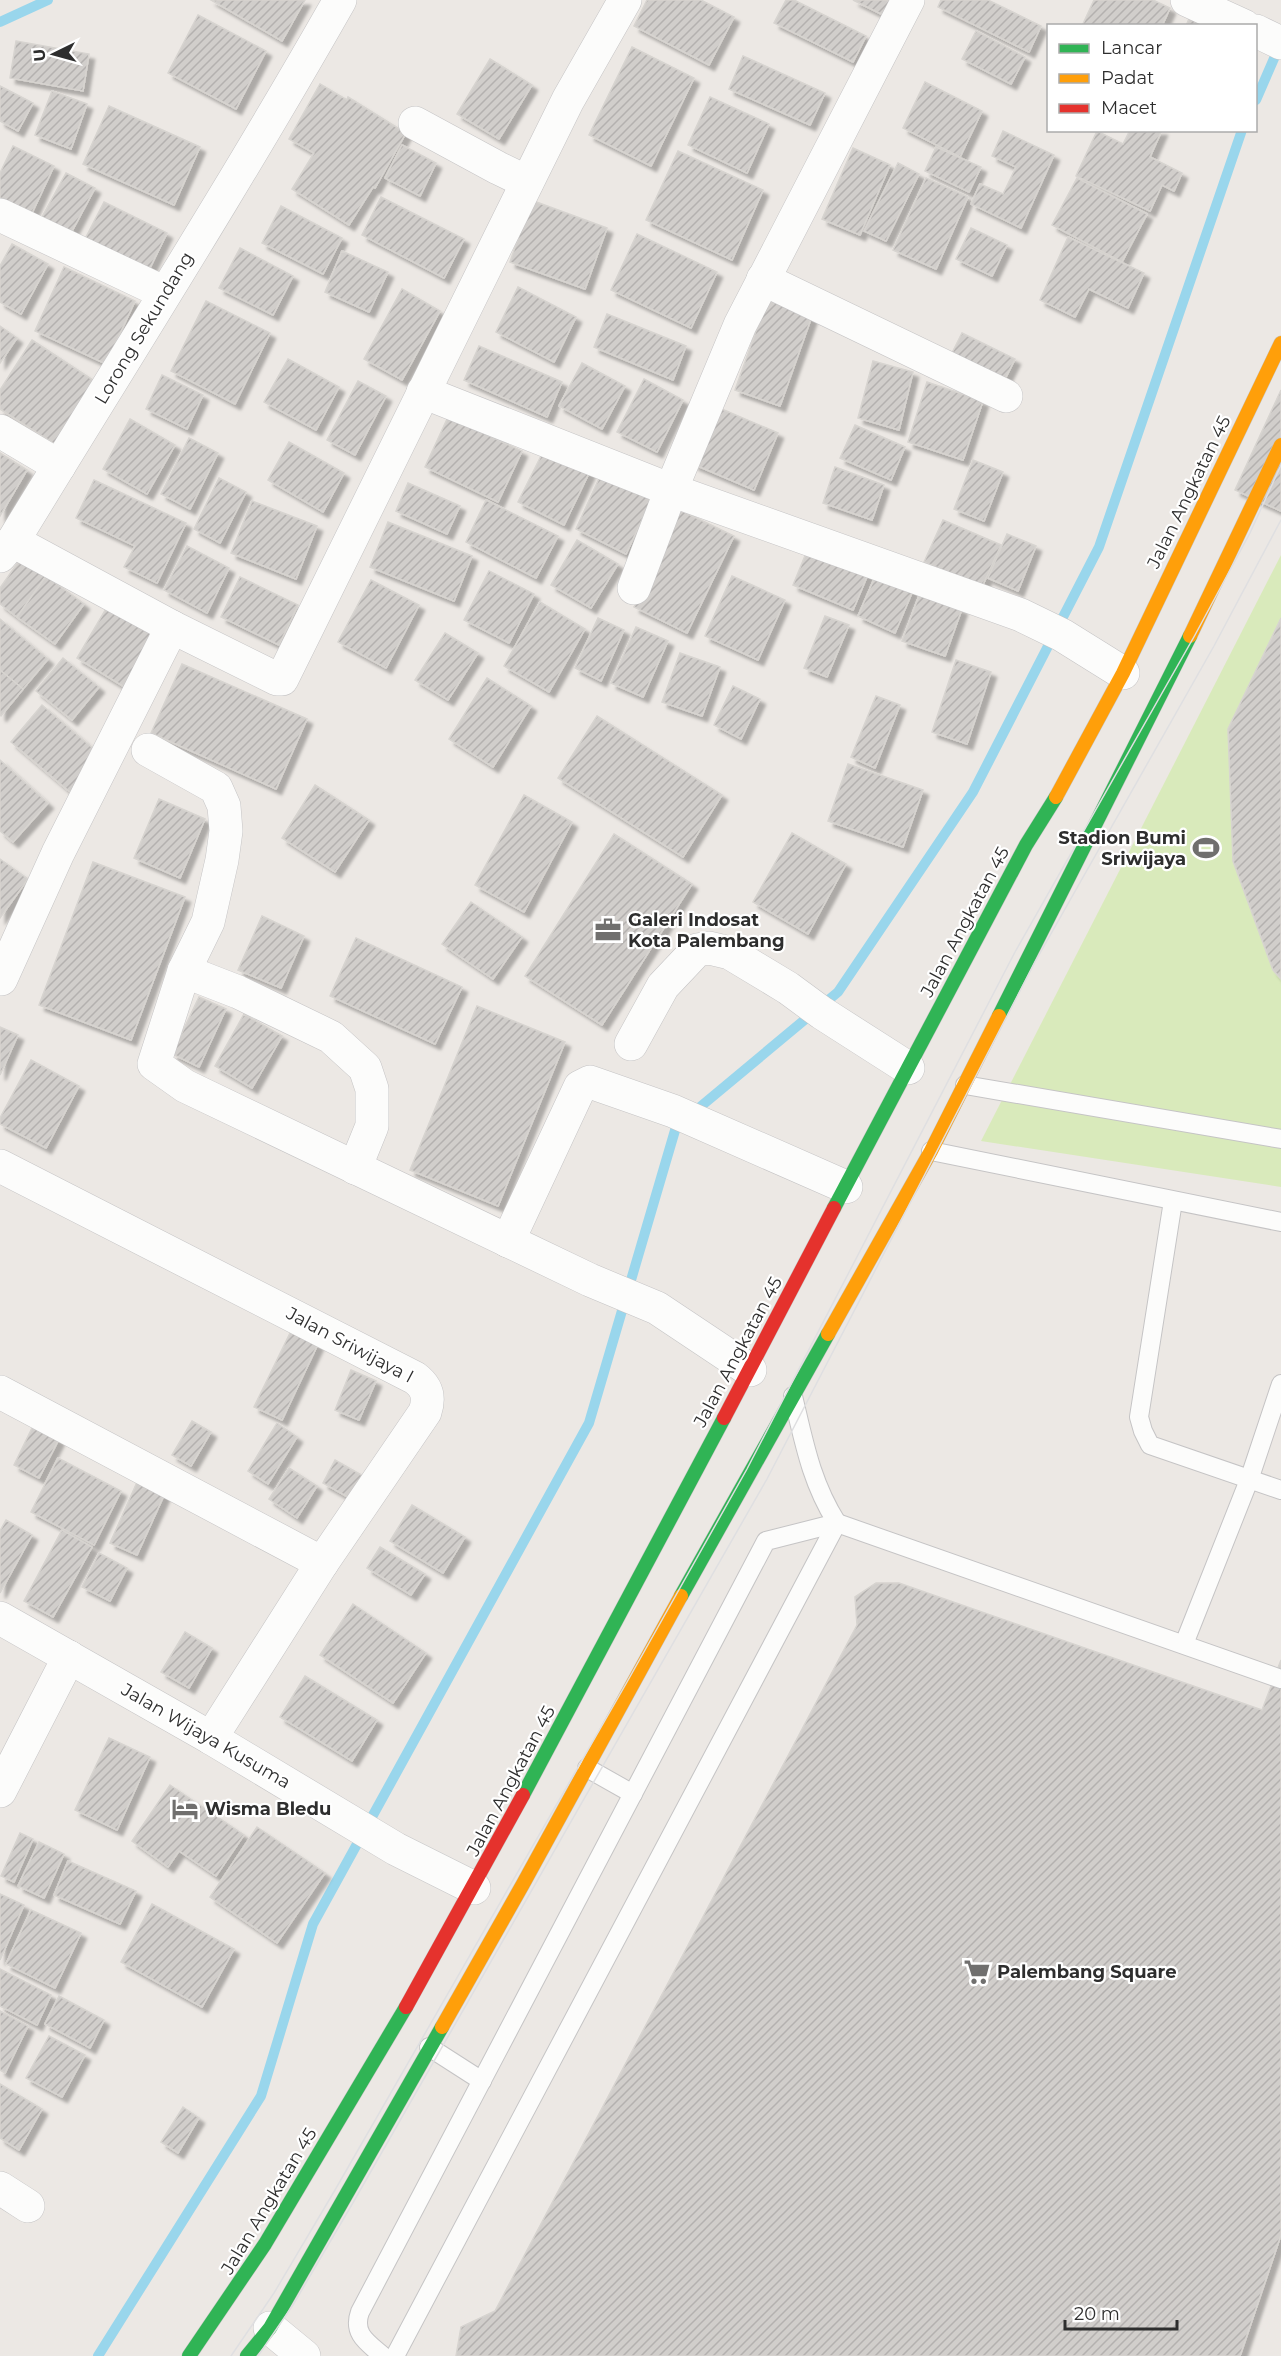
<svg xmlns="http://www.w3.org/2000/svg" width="1281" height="2356" viewBox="0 0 1281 2356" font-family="Montserrat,sans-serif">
	<defs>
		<pattern id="building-hatch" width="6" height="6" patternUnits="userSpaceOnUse" patternTransform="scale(1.5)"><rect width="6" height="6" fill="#d1cecb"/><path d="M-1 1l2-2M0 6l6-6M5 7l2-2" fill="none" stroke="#b4b1af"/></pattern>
		<filter id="shadow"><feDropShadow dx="5.5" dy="5.5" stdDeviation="1.5" flood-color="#0004"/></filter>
	</defs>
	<rect width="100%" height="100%" fill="#ece8e4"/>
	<path fill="#d9eabb" d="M1281 555V1187L981 1141Z"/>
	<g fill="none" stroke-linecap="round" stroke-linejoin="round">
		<g stroke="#99d6ec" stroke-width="10">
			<path d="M0 22 48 0"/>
			<path d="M1256 100 1279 47"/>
			<path d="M98 2356 261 2096 313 1924 589 1423 676 1127 838 992 973 792 1099 547 1242 130"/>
		</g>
	</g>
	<g fill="url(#building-hatch)" stroke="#d7d4d0" stroke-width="1.5" filter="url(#shadow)">
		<path d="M211 0H305L282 41Z"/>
		<path d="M647 0H701L734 17 709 65 634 26Z"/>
		<path d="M786 0H794L866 36 853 62 774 23Z"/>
		<path d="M853 0H891L883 15Z"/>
		<path d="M941 0H988L1041 26 1029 52 938 7Z"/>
		<path d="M1094 0H1153L1170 8 1162 26H1082Z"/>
		<path d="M1192 11 1223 26H1186Z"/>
		<path d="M198 15 266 51 236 109 168 73Z"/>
		<path d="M976 31 1025 57 1011 84 962 59Z"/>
		<path d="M16 41 89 54 83 91 10 78Z"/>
		<path d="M632 47 694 78 651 166 589 135Z"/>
		<path d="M743 56 825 93 810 125 729 89Z"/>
		<path d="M490 59 532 85 499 139 457 114Z"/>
		<path d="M925 82 982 111 960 157 903 128Z"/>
		<path d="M320 84 347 100 348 97 406 133 375 188 373 187 349 225 292 189 314 153 289 139Z"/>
		<path d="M0 86 33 103 18 131 0 121Z"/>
		<path d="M52 91 87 104 71 149 35 135Z"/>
		<path d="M710 97 769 124 747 173 688 145Z"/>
		<path d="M109 106 200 147 174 205 83 164Z"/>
		<path d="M1130 130H1162L1150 157 1182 173 1174 191 1162 185 1150 211 1076 176 1097 131 1123 144Z"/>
		<path d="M1003 131 1054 155 1021 228 971 204 980 184 1003 194 1016 167 992 156Z"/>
		<path d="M402 145 436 163 420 196 385 178Z"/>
		<path d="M13 146 54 166 32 213 0 198V173Z"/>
		<path d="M936 147 981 167 969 192 925 171Z"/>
		<path d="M853 148 890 165 860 235 822 219Z"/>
		<path d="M678 151 763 190 732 260 646 220Z"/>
		<path d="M898 163 919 174 886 241 864 231Z"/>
		<path d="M66 173 95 188 71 233 42 217Z"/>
		<path d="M926 178 968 197 936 269 893 250Z"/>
		<path d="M1077 178 1147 214 1122 262 1052 225Z"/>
		<path d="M381 197 464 239 444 278 362 235Z"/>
		<path d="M531 200 607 228 585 289 510 262Z"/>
		<path d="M104 202 167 233 147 274 83 243Z"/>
		<path d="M281 206 342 238 323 274 262 243Z"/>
		<path d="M971 228 1007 245 992 276 956 259Z"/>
		<path d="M637 234 717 272 691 328 611 290Z"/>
		<path d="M1068 237 1144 273 1128 308 1089 289 1075 317 1040 300Z"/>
		<path d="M12 244 48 264 21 314 0 302V266Z"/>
		<path d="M240 248 293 276 273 315 219 288Z"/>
		<path d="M342 251 388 272 369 312 325 292Z"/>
		<path d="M64 267 135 301 106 364 35 331Z"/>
		<path d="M518 287 576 317 554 362 496 332Z"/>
		<path d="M402 289 440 311 402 380 364 359Z"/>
		<path d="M767 300 812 316 780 406 735 390Z"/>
		<path d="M206 301 270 333 235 404 171 371Z"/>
		<path d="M607 314 686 346 673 380 594 347Z"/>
		<path d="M0 326 17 338 0 363Z"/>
		<path d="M962 333 1015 359 1000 389 947 363Z"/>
		<path d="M32 340 96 382 56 445 0 409V390Z"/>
		<path d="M479 346 562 382 547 417 464 380Z"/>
		<path d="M288 359 339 387 316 430 264 402Z"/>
		<path d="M873 361 913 372 899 430 858 418Z"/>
		<path d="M582 363 625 386 602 429 559 406Z"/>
		<path d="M162 375 203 395 187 429 146 409Z"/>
		<path d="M644 379 683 400 657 452 617 432Z"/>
		<path d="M358 381 386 396 355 455 327 440Z"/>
		<path d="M927 382 983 401 963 460 908 442Z"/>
		<path d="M1281 390V511L1235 490Z"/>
		<path d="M717 407 778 433 754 490 693 464Z"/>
		<path d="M448 417 522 451 498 502 425 467Z"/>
		<path d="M130 419 175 445 147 494 103 469Z"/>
		<path d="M855 425 905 447 891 480 840 458Z"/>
		<path d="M189 438 218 453 190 509 161 494Z"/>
		<path d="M289 442 344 473 323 512 268 480Z"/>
		<path d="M545 448 590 471 564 525 518 502Z"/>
		<path d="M0 453 27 470 0 516Z"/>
		<path d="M973 460 1003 472 984 521 954 509Z"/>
		<path d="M835 467 884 485 872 520 823 503Z"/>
		<path d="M601 474 652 498 626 554 576 529Z"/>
		<path d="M219 478 246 492 220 543 194 529Z"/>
		<path d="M94 480 186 523 157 583 124 567 135 546 76 518Z"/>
		<path d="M408 483 460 506 447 534 396 511Z"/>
		<path d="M486 500 558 536 536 578 466 542Z"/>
		<path d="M252 501 317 526 296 579 231 553Z"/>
		<path d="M680 510 734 536 687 633 634 607Z"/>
		<path d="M943 520 1001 545 982 587 924 562Z"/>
		<path d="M388 522 472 556 454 601 370 567Z"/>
		<path d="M1007 534 1036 546 1018 591 988 578Z"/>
		<path d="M577 540 618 564 591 608 551 585Z"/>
		<path d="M187 546 229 568 207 613 164 590Z"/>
		<path d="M809 546 869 572 853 610 793 585Z"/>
		<path d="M21 558 46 576 17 617 0 604V588Z"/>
		<path d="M489 571 534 594 509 643 464 620Z"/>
		<path d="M877 572 914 588 895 633 858 616Z"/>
		<path d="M46 576 84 604 55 644 17 617Z"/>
		<path d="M732 576 785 600 758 660 705 636Z"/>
		<path d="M240 577 298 605 279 645 221 617Z"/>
		<path d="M371 580 419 605 386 668 338 642Z"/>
		<path d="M920 593 962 609 945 656 902 641Z"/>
		<path d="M540 602 585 629 549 692 504 666Z"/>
		<path d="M107 607 156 637 126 688 77 658Z"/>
		<path d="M825 616 849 625 827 677 804 668Z"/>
		<path d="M598 618 624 630 601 681 575 668Z"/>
		<path d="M1281 618V979L1273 970 1233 861 1228 729Z"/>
		<path d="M0 619 48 659 23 689 0 670Z"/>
		<path d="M636 627 668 641 643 697 611 683Z"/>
		<path d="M445 633 478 653 448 700 415 680Z"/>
		<path d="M680 653 720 667 702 716 662 702Z"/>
		<path d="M63 658 99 687 72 720 36 691Z"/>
		<path d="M956 660 991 672 967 744 932 732Z"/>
		<path d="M182 664 307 719 276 789 151 733Z"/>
		<path d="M0 670 23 689 1 716 0 715Z"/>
		<path d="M487 678 531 706 493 767 449 739Z"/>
		<path d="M733 686 760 699 741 739 714 725Z"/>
		<path d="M876 696 900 705 875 768 851 757Z"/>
		<path d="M42 705 101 755 70 792 11 742Z"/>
		<path d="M597 716 722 795 683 857 558 778Z"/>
		<path d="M0 760 48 803 13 842 0 831Z"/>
		<path d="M848 764 923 790 903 847 828 821Z"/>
		<path d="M315 785 369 820 335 872 282 838Z"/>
		<path d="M524 795 572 822 524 912 475 885Z"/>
		<path d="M159 799 205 819 180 878 134 858Z"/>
		<path d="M792 833 846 864 808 934 753 902Z"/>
		<path d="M614 834 692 884 602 1025 525 976Z"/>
		<path d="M0 859 28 879 0 918Z"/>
		<path d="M93 862 185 897 131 1040 39 1005Z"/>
		<path d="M471 902 522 937 493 979 442 944Z"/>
		<path d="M262 916 304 936 281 988 238 970Z"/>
		<path d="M356 938 462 987 435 1044 330 996Z"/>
		<path d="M199 997 226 1009 199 1067 172 1054Z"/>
		<path d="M477 1006 565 1042 498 1206 410 1170Z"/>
		<path d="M244 1014 282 1036 252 1088 215 1066Z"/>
		<path d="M0 1027 18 1035 0 1075Z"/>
		<path d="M31 1060 79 1086 46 1148 0 1124V1118Z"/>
		<path d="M291 1331 318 1344 282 1420 254 1407Z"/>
		<path d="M351 1370 376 1381 359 1420 335 1410Z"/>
		<path d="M192 1421 211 1432 191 1466 172 1455Z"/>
		<path d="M277 1423 297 1437 268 1484 248 1471Z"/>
		<path d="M33 1426 59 1439 39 1478 14 1465Z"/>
		<path d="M58 1458 121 1491 94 1545 31 1512Z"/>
		<path d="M335 1460 372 1481 360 1504 323 1483Z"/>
		<path d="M289 1468 317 1486 297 1518 269 1499Z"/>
		<path d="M138 1480 165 1493 137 1555 110 1543Z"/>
		<path d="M412 1505 465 1537 443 1573 390 1541Z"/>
		<path d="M6 1520 32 1535 0 1593V1531Z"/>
		<path d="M62 1530 92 1547 53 1617 24 1601Z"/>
		<path d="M380 1547 425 1574 411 1595 367 1568Z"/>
		<path d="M99 1553 127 1568 110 1601 82 1587Z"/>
		<path d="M876 1583H899L1262 1710 1281 1660V2235L1240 2356H456L461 2327 495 2311 857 1625 855 1597Z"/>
		<path d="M353 1604 426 1653 393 1703 320 1655Z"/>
		<path d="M185 1632 212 1648 189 1688 161 1672Z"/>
		<path d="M305 1676 377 1720 352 1761 280 1717Z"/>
		<path d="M109 1738 150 1757 117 1830 75 1810Z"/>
		<path d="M170 1785 244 1835 216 1876 179 1851 168 1867 132 1841Z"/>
		<path d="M257 1827 325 1873 277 1943 210 1897Z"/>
		<path d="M20 1833 33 1839 14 1882 1 1876Z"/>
		<path d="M39 1842 64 1854 44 1898 18 1886Z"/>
		<path d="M68 1861 136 1891 120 1924 54 1895Z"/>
		<path d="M0 1894 24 1905 0 1960Z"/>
		<path d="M152 1904 234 1949 202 2007 121 1962Z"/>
		<path d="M31 1910 81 1933 55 1988 6 1964Z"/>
		<path d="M0 1969 51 1995 37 2025 0 2006Z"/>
		<path d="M59 1996 104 2020 90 2048 45 2024Z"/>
		<path d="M0 2011 28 2026 5 2073 0 2070Z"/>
		<path d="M49 2036 85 2055 62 2097 26 2078Z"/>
		<path d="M0 2084 42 2109 19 2150 0 2138Z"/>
		<path d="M183 2107 199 2118 178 2153 161 2142Z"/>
	</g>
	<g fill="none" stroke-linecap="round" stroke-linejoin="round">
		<g stroke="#c5c4c5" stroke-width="20">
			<g id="lane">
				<path d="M965 1085 1281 1139"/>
				<path d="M931 1151 1281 1222"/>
				<path d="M1173 1201 1139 1417 1143 1431 1150 1445 1281 1490"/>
				<path d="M793 1396C804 1442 811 1482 837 1523"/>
				<path d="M1184 1644 1249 1480 1281 1384"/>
				<path d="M587 1768 633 1794"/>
				<path d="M429 2047 482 2081"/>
				<path d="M383 2356C368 2343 352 2334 360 2312L766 1541 837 1523 1281 1679"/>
				<path d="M395 2356 837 1523"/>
			</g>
		</g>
		<g stroke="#c5c4c5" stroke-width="34">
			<g id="street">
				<path d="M1187 0 1244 26"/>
				<path d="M1256 31 1281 43"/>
				<path d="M415 123 498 168 527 182"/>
				<path d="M0 215 165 293"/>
				<path d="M763 279 1006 396"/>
				<path d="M423 392 671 490 1021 615 1062 635 1123 673"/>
				<path d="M0 431 59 466"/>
				<path d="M13 541 172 627 277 679H282L568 100 625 0"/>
				<path d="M0 556 13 541C123 361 236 183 340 0"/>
				<path d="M634 588 671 490 740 325 908 0"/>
				<path d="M148 750 216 788 224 806 226 831 222 860 208 922 184 971 154 1064 185 1086 590 1280 657 1308 750 1370"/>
				<path d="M184 971 238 992 331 1037 365 1068 372 1089V1126L355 1168"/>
				<path d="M1 979 58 853 172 627"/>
				<path d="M631 1044 663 986 697 950 709 948 730 953 788 988 822 1013 908 1068"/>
				<path d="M0 1166 415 1378C427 1387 430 1397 425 1412L322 1563 211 1738"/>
				<path d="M508 1241 580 1087 590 1082 673 1111 846 1187"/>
				<path d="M0 1392 322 1563"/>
				<path d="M0 1618 211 1738 396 1849 474 1888"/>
				<path d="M0 1791 69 1657"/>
				<path d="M0 2188 28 2206"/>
				<path d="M270 2328 304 2356"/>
			</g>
		</g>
		<g stroke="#c6c5c4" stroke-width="15">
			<g id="fast">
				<path d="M999 1016 1190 636"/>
				<path d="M834 1208 1026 845 1056 797"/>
				<path d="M681 1596 828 1334"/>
				<path d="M523 1795 724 1418"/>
				<path d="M189 2356 265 2244 406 2007"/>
				<path d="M247 2356 270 2328 442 2027"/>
			</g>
		</g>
		<g stroke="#c6c5c4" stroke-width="15">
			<g id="slow">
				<path d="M1190 636 1281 445"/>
				<path d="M1056 797 1123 673 1281 343"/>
				<path d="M828 1334 931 1151 999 1016"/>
				<path d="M442 2027 523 1884 681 1596"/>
			</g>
		</g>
		<g stroke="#c6c5c4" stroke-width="15">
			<g id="jam">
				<path d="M724 1418 834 1208"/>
				<path d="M406 2007 523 1795"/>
			</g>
		</g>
		<use href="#lane" stroke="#fcfcfb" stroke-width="18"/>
		<use href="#street" stroke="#fcfcfb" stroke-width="33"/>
		<use href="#fast" stroke="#30b455" stroke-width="14"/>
		<use href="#slow" stroke="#ff9f0a" stroke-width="14"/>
		<use href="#jam" stroke="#e5322d" stroke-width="14"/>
		<g stroke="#dfdfe1" stroke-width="1.5">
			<path d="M231 2356 274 2293 335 2190 627 1682 747 1469 1015 952 1195 635 1250 533 1281 465"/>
			<path d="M258 2356 293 2305 354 2201 767 1479 1035 962 1214 646 1281 520"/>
		</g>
	</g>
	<defs>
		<g id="stadium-bare" transform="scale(2.07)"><path d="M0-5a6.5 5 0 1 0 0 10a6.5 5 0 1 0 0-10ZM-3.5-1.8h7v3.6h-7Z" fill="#706f6e" stroke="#fff" stroke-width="2.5" paint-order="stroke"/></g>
		<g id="office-bare" transform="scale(2.07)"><path d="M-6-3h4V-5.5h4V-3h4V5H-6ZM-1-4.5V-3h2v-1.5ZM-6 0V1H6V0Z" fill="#706f6e" stroke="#fff" stroke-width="2.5" paint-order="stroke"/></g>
		<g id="hotel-bare" transform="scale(2.07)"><path d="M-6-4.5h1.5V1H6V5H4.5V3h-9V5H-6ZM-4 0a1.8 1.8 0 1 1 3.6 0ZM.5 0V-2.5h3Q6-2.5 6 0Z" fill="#706f6e" stroke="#fff" stroke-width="2.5" paint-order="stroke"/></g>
		<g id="supermarket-bare" transform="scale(2.07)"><path d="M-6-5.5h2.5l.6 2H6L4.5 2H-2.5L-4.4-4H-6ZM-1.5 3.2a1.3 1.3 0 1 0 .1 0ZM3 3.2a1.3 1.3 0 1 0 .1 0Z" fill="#706f6e" stroke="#fff" stroke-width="2.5" paint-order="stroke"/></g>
	</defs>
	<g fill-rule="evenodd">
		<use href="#stadium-bare" x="1206" y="848"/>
		<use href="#office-bare" x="608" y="930"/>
		<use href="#hotel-bare" x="185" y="1809"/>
		<use href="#supermarket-bare" x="977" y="1972"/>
	</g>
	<g text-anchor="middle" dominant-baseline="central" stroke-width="4.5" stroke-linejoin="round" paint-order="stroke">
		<g font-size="18" fill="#2e2e2e" stroke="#fff">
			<text transform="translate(144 328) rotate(-59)">Lorong Sekundang</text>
			<text transform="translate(1189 492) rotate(-64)">Jalan Angkatan 45</text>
			<text transform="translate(965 922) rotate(-62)">Jalan Angkatan 45</text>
			<text transform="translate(350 1345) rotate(28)">Jalan Sriwijaya I</text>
			<text transform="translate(738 1352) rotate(-62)">Jalan Angkatan 45</text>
			<text transform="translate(206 1736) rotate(30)">Jalan Wijaya Kusuma</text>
			<text transform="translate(511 1781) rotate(-62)">Jalan Angkatan 45</text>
			<text transform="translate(269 2201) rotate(-59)">Jalan Angkatan 45</text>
		</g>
		<g font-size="18" font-weight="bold" fill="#2e2e2e" stroke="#fff" text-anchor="start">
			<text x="1186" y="838" text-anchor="end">Stadion Bumi<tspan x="1186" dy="21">Sriwijaya</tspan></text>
			<text x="628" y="920">Galeri Indosat<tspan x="628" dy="21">Kota Palembang</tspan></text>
			<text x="205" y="1809">Wisma Bledu</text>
			<text x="997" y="1972">Palembang Square</text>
		</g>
	</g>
	<rect x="1047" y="24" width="210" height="108" fill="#ffffff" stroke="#ababab" stroke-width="1.5"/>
	<rect x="1059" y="44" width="30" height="9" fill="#30b455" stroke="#ababab" stroke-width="1.5"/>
	<text x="1101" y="54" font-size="18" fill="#2e2e2e">Lancar</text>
	<rect x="1059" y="74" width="30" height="9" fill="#ff9f0a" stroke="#ababab" stroke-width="1.5"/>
	<text x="1101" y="84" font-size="18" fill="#2e2e2e">Padat</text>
	<rect x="1059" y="104" width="30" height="9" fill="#e5322d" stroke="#ababab" stroke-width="1.5"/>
	<text x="1101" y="114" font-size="18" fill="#2e2e2e">Macet</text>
	<g transform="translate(54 54) rotate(265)" stroke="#ffffff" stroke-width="4.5" paint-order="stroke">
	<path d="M0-4.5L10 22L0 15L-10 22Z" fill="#2e2e2e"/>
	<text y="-9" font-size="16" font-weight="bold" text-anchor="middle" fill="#2e2e2e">U</text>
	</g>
	<path d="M1065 2320v9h112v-9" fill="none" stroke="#2e2e2e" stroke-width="3"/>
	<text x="1074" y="2320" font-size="18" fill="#2e2e2e" stroke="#ffffff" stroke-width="4.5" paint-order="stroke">20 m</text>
</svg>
